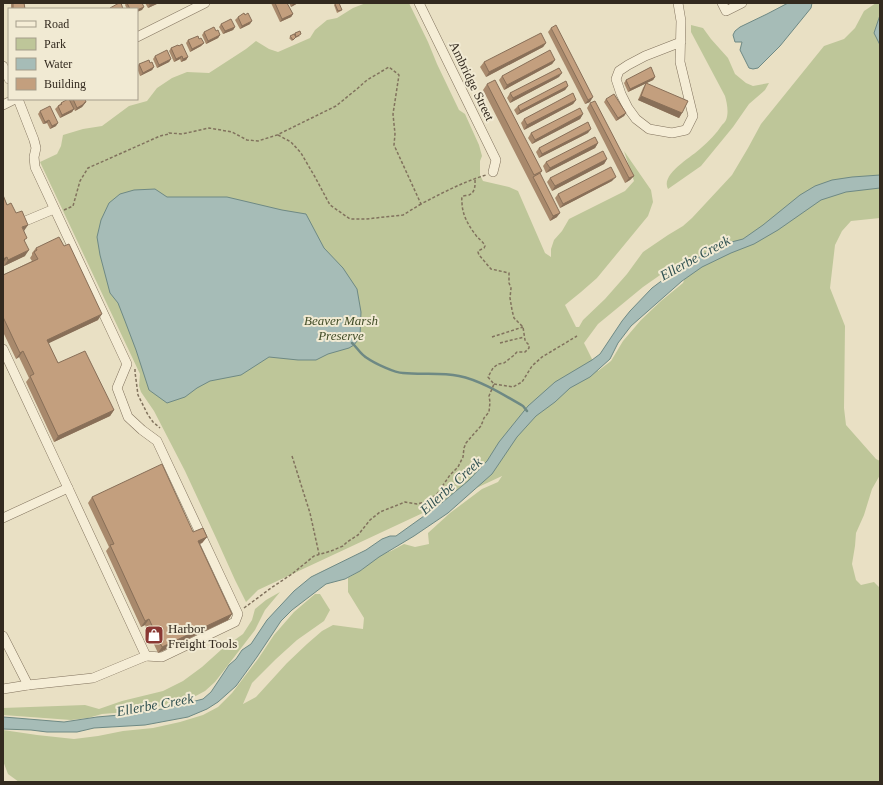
<svg xmlns="http://www.w3.org/2000/svg" width="883" height="785" viewBox="0 0 883 785" font-family="Georgia,serif">
	<rect width="100%" height="100%" fill="#e9e0c4"/>
	<g fill="#bec699" fill-rule="evenodd">
		<path d="M366 3H409L428 42 437 64 459 110 465 114 479 145 482 156 480 161V175L483 181 509 187 518 191 545 253 551 257V249L554 240 562 231 569 219 625 191 634 181 624 151 651 190 653 202 648 216 597 278 581 292 565 305 576 327H579L583 320 605 299 627 274 643 252 668 235 683 226 692 218 732 175 748 148 761 124 824 46 844 39 855 28 864 11 876 3H880V218L851 221 842 231 835 245 830 288 845 326 844 408 846 425 876 459 880 461V475L872 489 864 515 856 533 855 546 852 564 856 580 861 585 874 582 880 588V782H19L8 774 3 761V730L37 735 74 739 98 736 123 731 153 728 180 722 203 715 218 707 232 693 258 659 274 635 294 612 315 594H320L330 610 324 621 297 640 276 659 252 683 243 704 256 697 287 663 307 644 322 631 333 625 363 629 364 618 348 592V578L363 569 372 558 391 551 404 544 415 547 429 544 428 533 450 513 482 489 498 482 502 476 258 590 246 602 235 580 217 540 185 471 154 411 141 392 139 386 140 374 40 162 57 154 61 146 63 135 83 129 102 126 129 106 147 101 157 88 172 78 187 72 209 73 246 49 256 41 269 49 278 52 310 38 315 30 327 20 337 18 353 8ZM694 255 683 283 661 301 641 320 623 341 611 361 598 371 584 343 598 324 643 287 673 266Z"/>
		<path d="M691 25 703 28 711 39 728 58 735 74 746 83 753 86 769 83 765 90 749 104 733 127 701 166 668 189C660 174 692 157 701 148 709 141 716 134 722 125 723 124 725 122 726 120 729 113 727 103 725 96L691 32Z"/>
		<path d="M280 592 265 610 255 630 215 682 205 691 192 698 140 711 102 714 88 718 71 720 3 715V708L85 705 99 709 122 701 163 691 183 681 202 667 222 649 243 634 252 620 255 609 266 600Z"/>
	</g>
	<g fill="#a6bcb7" stroke="#6e8984">
		<path d="M788 3H812L811 8 780 46 758 68 753 69 749 68 740 50 742 42H735L733 35 735 31 740 27 767 14Z"/>
		<path d="M880 15V45L874 33Z"/>
		<path d="M880 175V188L846 192 821 200 778 230 754 244 731 253 702 267 682 281 631 326 618 343 610 359 590 377 570 388 555 402 536 416 517 437 492 474 448 513 414 536 379 557 360 571 345 579 326 584 292 610 281 621 257 657 236 686 218 702 207 709 188 717 145 725 94 728 77 732H47L31 730 3 729V717L16 718 64 722 97 717 131 714 168 708 203 699 211 692 229 665 236 659 242 650 251 644 267 620 294 591 311 577 366 550 382 539 390 536H396L438 506 468 481 487 461 499 442 528 406 555 382 592 360 600 354 622 321 630 311 652 288 660 282 672 274 686 266 694 260 720 245 743 239 763 225 800 195 815 186 832 180 852 177Z"/>
		<path d="M155 189 167 197H227L282 210 306 214 324 248 343 268 357 289 361 312 360 337 354 345 349 348 328 354 316 360H298L269 357 241 375 210 381 197 388 185 397 167 403 149 390 136 350 125 321 118 303 110 293 100 255 97 237 101 220 109 203 120 194 134 190Z"/>
	</g>
	<g fill="none" stroke-linecap="round" stroke-linejoin="round">
		<path stroke="#6e8984" stroke-width="2.5" d="M352 343C357 347 360 354 367 358 374 363 395 373 403 373 422 375 440 372 459 376 480 380 504 395 523 406L527 411"/>
		<g stroke="#81725d" stroke-width="10">
			<g id="minor">
				<path d="M419 3 496 160 493 172"/>
				<path d="M678 3 681 21 680 62 693 116 686 130 672 133 649 129 636 119 628 108 621 94 616 79 619 71 628 65 645 56 681 42"/>
				<path d="M722 3 726 11 742 3"/>
				<path d="M137 37 205 3"/>
				<path d="M3 66 9 79"/>
				<path d="M18 99 34 140 36 148 34 157 35 167 127 364 117 388 128 417 142 430 157 441 238 614 235 622 162 657 146 656"/>
				<path d="M3 105 15 99"/>
				<path d="M23 222 54 209"/>
				<path d="M3 349 68 488 146 656 93 678 28 685 3 689"/>
				<path d="M3 518 68 488"/>
				<path d="M3 636 28 685"/>
			</g>
		</g>
		<g stroke="#81725d" stroke-width="1.5" stroke-dasharray="3 2" stroke-linecap="butt">
			<path d="M278 135 291 142 301 153 315 177 330 205 350 219H366L403 215 421 204"/>
			<path d="M64 210 73 206 80 181 88 168 160 136 169 134V133L182 134 209 128 232 132 247 140 258 141 277 135 336 106 358 88 367 80 389 67 399 75 393 114 395 134 394 145 421 204C442 193 463 182 486 175"/>
			<path d="M492 337 523 327"/>
			<path d="M500 343 524 337"/>
			<path d="M135 369V372L138 395 148 415 153 422 160 428"/>
			<path d="M494 384 513 387 522 382 532 366 542 357 577 336"/>
			<path d="M292 456 310 513 319 554"/>
			<path d="M244 608 271 588 292 574 314 556 331 551 343 546 347 542 358 535 370 520 380 512 405 502 417 504 425 502 429 500 437 494 450 475 458 467 463 457 464 448 466 443 472 436 481 426 484 418 489 412 490 402 489 396 494 384 488 377 493 368 498 364 504 363 513 356 517 352H525L529 348V345L527 343 525 340 523 327 514 318 512 310 510 298 511 288 509 283V273L491 269 479 255 478 252V251L484 248 485 246C483 241 478 239 475 234 468 225 462 214 462 202 462 200 461 198 463 196 464 196 468 195 469 195 476 192 475 184 475 178"/>
		</g>
		<use href="#minor" stroke="#f5edd6" stroke-width="9"/>
	</g>
	<g fill="#a8896c">
		<path d="M11 3H24L25 9H11Z"/>
		<path d="M126 3H142V10L137 9H127L125 5Z"/>
		<path d="M145 3H159L148 8Z"/>
		<path d="M271 3H287L293 14 291 17 280 22Z"/>
		<path d="M289 3H298L291 7Z"/>
		<path d="M335 4 341 11 337 13 334 5Z"/>
		<path d="M245 15 250 24 240 29 235 20 238 17Z"/>
		<path d="M221 24 235 27 233 30 223 34 219 27Z"/>
		<path d="M551 28 590 102 585 104 548 32Z"/>
		<path d="M216 31 220 35 218 38 206 44 202 35 204 32Z"/>
		<path d="M295 33 300 36 295 38 292 41 289 38Z"/>
		<path d="M199 39 204 43 201 46 190 52 186 43 188 40Z"/>
		<path d="M546 43 543 47 486 77 480 67 484 62Z"/>
		<path d="M179 46 188 57 186 60 181 62 180 59 174 62 169 51 171 48Z"/>
		<path d="M155 56 171 59 169 62 157 68 153 59Z"/>
		<path d="M555 60 552 64 504 90 499 80 502 76Z"/>
		<path d="M150 63 154 67 152 70 140 76 137 68V67L139 64Z"/>
		<path d="M559 77 510 103 507 98 510 93Z"/>
		<path d="M655 77 653 80 628 92 624 83 626 80Z"/>
		<path d="M646 83 682 113 679 118 638 100 643 88Z"/>
		<path d="M487 84 542 171 540 174 557 217 550 221 483 90Z"/>
		<path d="M568 86 565 90 517 115 514 110 518 106Z"/>
		<path d="M71 99H85L86 102 82 107 75 111 74 109 72 112 60 118 55 109 61 103 70 100Z"/>
		<path d="M606 99 626 113 624 116 616 121 604 102Z"/>
		<path d="M576 100 573 104 524 130 521 123 524 119Z"/>
		<path d="M590 103 634 176 630 180 625 183 587 108Z"/>
		<path d="M40 111 56 126 50 129 47 123 43 124 38 114Z"/>
		<path d="M583 114 580 119 532 144 528 138 531 133Z"/>
		<path d="M588 133 539 158 536 152 539 148Z"/>
		<path d="M598 143 595 148 546 173 543 166 546 162Z"/>
		<path d="M607 159 604 164 552 191 547 182 550 178Z"/>
		<path d="M612 181 560 208 555 198 558 194Z"/>
		<path d="M3 195 7 205 24 231 25 241V256L4 266 3 264Z"/>
		<path d="M36 248 98 320 48 343 58 363 114 410 110 416 54 442 26 382 29 378 19 357 16 359 3 332V275L32 261 30 258 32 255V253Z"/>
		<path d="M92 497 207 537 202 543 199 544 232 614 228 620 158 653 145 625 141 627 106 551 109 547 88 503Z"/>
	</g>
	<g fill="#886f58">
		<path d="M155 3H159L148 8 150 5Z"/>
		<path d="M294 3H298L291 7 293 4Z"/>
		<path d="M144 7 142 10 137 12V10Z"/>
		<path d="M293 14 291 17 280 22 282 19Z"/>
		<path d="M252 21 250 24 240 29 242 26Z"/>
		<path d="M235 27 233 30 223 34 225 31Z"/>
		<path d="M220 35 218 38 206 44 208 41Z"/>
		<path d="M204 43 201 46 190 52 192 49Z"/>
		<path d="M546 43 543 47 486 77 489 72Z"/>
		<path d="M182 56 180 59 174 62 176 59Z"/>
		<path d="M188 57 186 60 181 62 183 59Z"/>
		<path d="M171 59 169 62 157 68 159 65Z"/>
		<path d="M555 60 552 64 504 90 507 85Z"/>
		<path d="M154 67 152 70 140 76 143 73Z"/>
		<path d="M562 73 559 77 510 103 513 98Z"/>
		<path d="M655 77 653 80 628 92 630 89Z"/>
		<path d="M568 86 565 90 517 115 520 111Z"/>
		<path d="M641 96 682 113 679 118 638 100Z"/>
		<path d="M593 97 590 102 585 104 588 100Z"/>
		<path d="M576 100 573 104 524 130 527 125Z"/>
		<path d="M86 102 82 107 75 111 77 108Z"/>
		<path d="M74 109 72 112 60 118 62 115Z"/>
		<path d="M626 113 624 116 616 121 618 118Z"/>
		<path d="M583 114 580 119 532 144 535 140Z"/>
		<path d="M49 120 47 123 43 124 45 122Z"/>
		<path d="M58 123 56 126 50 129 52 126Z"/>
		<path d="M591 129 588 133 539 158 542 154Z"/>
		<path d="M598 143 595 148 546 173 550 168Z"/>
		<path d="M607 159 604 164 552 191 555 186Z"/>
		<path d="M634 176 630 180 625 183 629 178Z"/>
		<path d="M616 177 612 181 560 208 563 204Z"/>
		<path d="M560 213 557 217 550 221 553 216Z"/>
		<path d="M28 225 24 231 22 227Z"/>
		<path d="M29 250 25 256 4 266 8 260Z"/>
		<path d="M7 257 3 263V259Z"/>
		<path d="M102 314 98 320 43 346 47 340Z"/>
		<path d="M23 351 19 357 16 359 20 353Z"/>
		<path d="M114 410 110 416 54 442 58 436Z"/>
		<path d="M207 537 202 543 193 547 198 541Z"/>
		<path d="M232 614 228 620 158 653 162 647Z"/>
		<path d="M149 619 145 625 141 627 145 621Z"/>
	</g>
	<g fill="#c39f7e" stroke="#886f58">
		<path d="M13 3H24L25 9H13Z"/>
		<path d="M119 3H121L123 9H111L110 8Z"/>
		<path d="M127 3H142L144 7 137 10V9H130Z"/>
		<path d="M149 3H155L150 5Z"/>
		<path d="M275 3H287L293 14 282 19Z"/>
		<path d="M337 3H339L342 10 338 11 335 4Z"/>
		<path d="M244 13 245 15 248 13 252 21 242 26 238 17Z"/>
		<path d="M231 19 235 27 225 31 221 24Z"/>
		<path d="M556 25 593 97 588 100 551 28Z"/>
		<path d="M214 27 216 31 218 30 220 35 208 41 204 32Z"/>
		<path d="M300 31 301 34 296 37 295 33Z"/>
		<path d="M541 33 546 43 489 72 484 62Z"/>
		<path d="M294 34 296 37 293 40 290 36Z"/>
		<path d="M198 36 199 39 201 38 204 43 192 49 188 40Z"/>
		<path d="M182 44 188 57 183 59 182 56 176 59 171 48 178 45 179 46Z"/>
		<path d="M167 50 171 59 159 65 155 56Z"/>
		<path d="M550 50 555 60 507 85 502 76Z"/>
		<path d="M149 60 150 63 152 62 154 67 143 73 139 64Z"/>
		<path d="M651 67 655 77 630 89 626 80Z"/>
		<path d="M559 68 562 73 513 98 510 93Z"/>
		<path d="M495 80 542 171 534 175 487 84Z"/>
		<path d="M566 81 568 86 520 111 518 106Z"/>
		<path d="M646 83 688 101 682 113 641 96Z"/>
		<path d="M573 93 576 100 527 125 524 119Z"/>
		<path d="M614 94 626 113 618 118 606 99Z"/>
		<path d="M68 99H69L74 109 62 115 58 106 62 104 61 103Z"/>
		<path d="M73 99H85L86 102 84 103V104L77 108Z"/>
		<path d="M595 101 634 176 629 178 590 103Z"/>
		<path d="M50 106 58 123 52 126 49 120 45 122 40 111Z"/>
		<path d="M580 108 583 114 535 140 531 133Z"/>
		<path d="M588 122 591 129 542 154 539 148Z"/>
		<path d="M595 137 598 143 550 168 546 162Z"/>
		<path d="M603 151 607 159 555 186 550 178Z"/>
		<path d="M611 167 616 177 563 204 558 194Z"/>
		<path d="M540 173 560 213 553 216 533 177Z"/>
		<path d="M3 195 7 205 11 203 16 213 22 211 28 225 22 227 27 238 24 240 29 250 8 260 7 257 3 259Z"/>
		<path d="M59 237 64 246 69 244 102 314 47 340 58 363 85 351 114 410 58 436 30 376 34 374 23 351 20 353 3 317V275L38 259 34 252 37 250 36 248Z"/>
		<path d="M162 464 193 532 203 528 207 537 198 541 232 614 162 647 149 619 145 621 110 545 114 544 92 497Z"/>
	</g>
	<defs>
		<g id="shop-square" transform="scale(1)"><rect x="-9" y="-9" width="18" height="18" rx="4" fill="#8a3833" stroke="#f1ead3"/><path d="M-5-2.5h2.3a2.7 3.5 0 0 1 5.4 0H5L5.5 6h-11ZM-1.5-2.5h3a1.5 2.3 0 0 0-3 0Z" fill="#fff"/></g>
	</defs>
	<g fill-rule="evenodd">
		<use href="#shop-square" x="154" y="635"/>
	</g>
	<g text-anchor="middle" dominant-baseline="central" stroke-width="4" stroke-linejoin="round" paint-order="stroke">
		<g font-size="13" fill="#332a1f" stroke="#f1ead3">
			<text transform="translate(472 81) rotate(64)">Ambridge Street</text>
		</g>
		<g font-size="13" font-style="italic" fill="#424d28" stroke="#f1ead3">
			<text x="341" y="320">Beaver Marsh<tspan x="341" dy="15">Preserve</tspan></text>
		</g>
		<g font-size="13" fill="#332a1f" stroke="#f1ead3" text-anchor="start">
			<text x="168" y="628">Harbor<tspan x="168" dy="15">Freight Tools</tspan></text>
		</g>
		<g font-size="14" font-style="italic" fill="#305151" stroke="#f1ead3">
			<text transform="translate(695 258) rotate(-29)">Ellerbe Creek</text>
			<text transform="translate(451 486) rotate(-42)">Ellerbe Creek</text>
			<text transform="translate(155 705) rotate(-10)">Ellerbe Creek</text>
		</g>
	</g>
	<rect width="883" height="785" fill="none" stroke="#332a1f" stroke-width="8"/>
	<rect x="8" y="8" width="130" height="92" fill="#f1ead3" stroke="#a59d8b"/>
	<rect x="16" y="21" width="20" height="6" fill="#f5edd6" stroke="#a59d8b"/>
	<text x="44" y="28" font-size="12" fill="#332a1f">Road</text>
	<rect x="16" y="38" width="20" height="12" fill="#bec699" stroke="#a59d8b"/>
	<text x="44" y="48" font-size="12" fill="#332a1f">Park</text>
	<rect x="16" y="58" width="20" height="12" fill="#a6bcb7" stroke="#a59d8b"/>
	<text x="44" y="68" font-size="12" fill="#332a1f">Water</text>
	<rect x="16" y="78" width="20" height="12" fill="#c39f7e" stroke="#a59d8b"/>
	<text x="44" y="88" font-size="12" fill="#332a1f">Building</text>
</svg>
